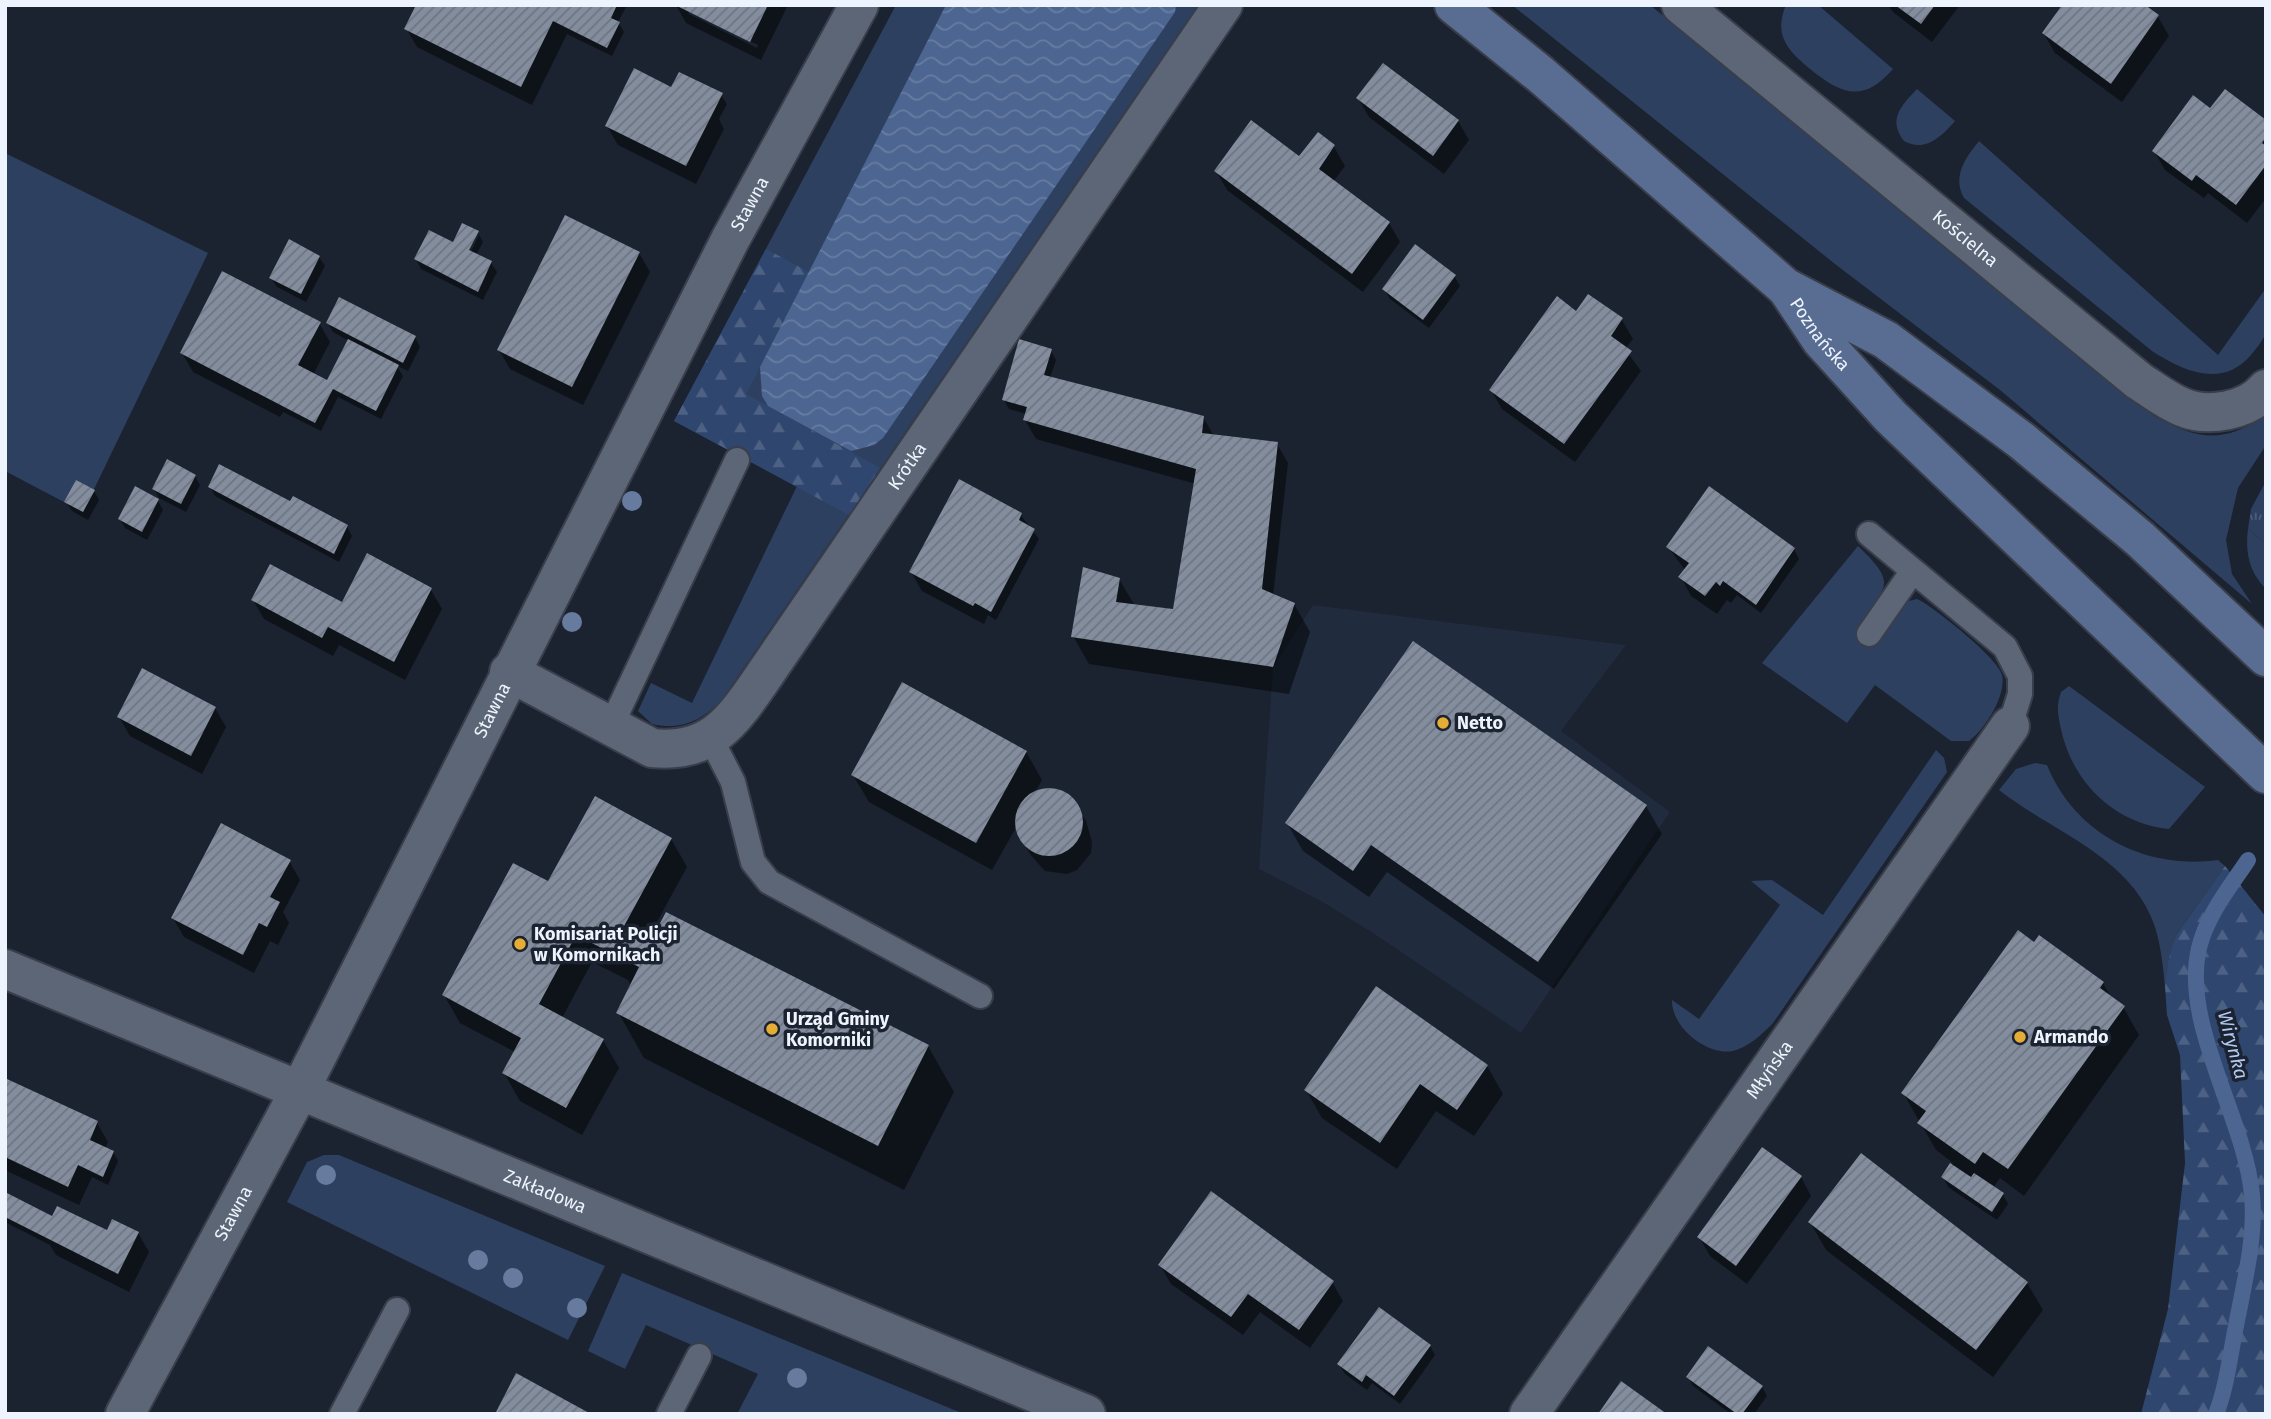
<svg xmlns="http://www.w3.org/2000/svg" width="2271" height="1419" viewBox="0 0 2271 1419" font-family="'Fira Sans',sans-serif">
	<defs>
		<pattern id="forest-firs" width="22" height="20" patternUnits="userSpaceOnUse" patternTransform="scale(1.75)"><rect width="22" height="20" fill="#2f466f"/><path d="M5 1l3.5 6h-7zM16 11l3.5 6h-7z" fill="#4d6184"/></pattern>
		<pattern id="park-tufts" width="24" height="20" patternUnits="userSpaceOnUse" patternTransform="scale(1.75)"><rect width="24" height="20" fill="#2e4060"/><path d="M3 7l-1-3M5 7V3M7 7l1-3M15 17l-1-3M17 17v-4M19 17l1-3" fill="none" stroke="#4d5c78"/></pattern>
		<pattern id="water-waves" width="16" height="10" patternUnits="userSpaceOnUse" patternTransform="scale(1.75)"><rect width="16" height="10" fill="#4d6591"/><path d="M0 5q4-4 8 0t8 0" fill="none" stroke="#677ca1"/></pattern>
		<pattern id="building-hatch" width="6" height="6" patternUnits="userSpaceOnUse" patternTransform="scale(1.75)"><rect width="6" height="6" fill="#838d9e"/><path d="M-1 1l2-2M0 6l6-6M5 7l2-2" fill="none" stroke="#6e7581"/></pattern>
	</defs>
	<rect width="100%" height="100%" fill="#1b2230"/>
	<path fill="#202b3e" d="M1313 605 1626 645 1561 731 1670 812 1521 1033 1373 933 1321 901 1259 869 1273 667Z"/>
	<g fill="#2e4060">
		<path d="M896 5H1198L723 698C704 720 681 731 652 724L638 711 651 683 692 703 797 486 674 421Z"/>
		<path d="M1512 5H1650L2154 416C2199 440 2221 444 2266 416V445L2238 488 2226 540 2232 574 2252 604 2000 390 1835 264Z"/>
		<path d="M1786 5H1818L1893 69C1863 103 1842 95 1810 69 1788 51 1773 35 1786 5Z"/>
		<path d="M1917 89 1955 121C1942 136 1925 153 1904 141 1887 119 1902 105 1917 89Z"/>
		<path d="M1979 141 2218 355 2266 288C2266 302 2269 319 2266 332 2264 339 2256 349 2251 355 2222 389 2183 371 2152 351L1964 198C1952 177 1965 158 1979 141Z"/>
		<path d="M5 153 208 253 83 512 5 471Z"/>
		<path d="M2248 529 2266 544V589C2249 572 2245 552 2248 529Z"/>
		<path d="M1858 546C1902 588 1882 585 1858 629L1877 643 1905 602 1917 599C1933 606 1999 659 2002 675 2007 694 1985 730 1969 741H1951L1875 685 1847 723 1762 663Z"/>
		<path d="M2069 686 2205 787 2169 829C2115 824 2072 782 2061 729 2058 716 2056 706 2061 692Z"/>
		<path d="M1936 750 1944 758 1947 772 1773 1023C1762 1034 1749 1047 1733 1051 1707 1056 1671 1027 1672 1000L1699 1019 1780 905 1751 881 1772 880 1823 915Z"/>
		<path d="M2035 763 2047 765C2075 834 2145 870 2218 860L2225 866 2176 935 2165 986C2163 967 2161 946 2155 927 2132 857 2052 832 1999 790L2016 769Z"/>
		<path d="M324 1155H339L605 1266 568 1340 287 1202 307 1162Z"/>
		<path d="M622 1273 964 1414H737L758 1374 646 1325 625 1369 588 1351Z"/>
	</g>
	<g fill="url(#forest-firs)">
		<path d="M766 249 809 272 746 394 880 468 849 515 674 421Z"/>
		<path d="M2225 866 2266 917V1414H2141L2168 1309 2185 1163 2180 1055 2167 1015 2165 986 2169 958 2176 935Z"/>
	</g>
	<path fill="url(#park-tufts)" d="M2266 481V544L2248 529 2251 509Z"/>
	<path fill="url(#water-waves)" d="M946 5H1176L1175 12 883 438 874 445 851 451 768 406 762 396 760 367Z"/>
	<g fill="#0007" fill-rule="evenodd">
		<path d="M418 5H627L618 22 624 32 612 56 567 34 532 105 417 47 406 28Z"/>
		<path d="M676 5H788L761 60 686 23ZM689 10 758 45 757 48 689 14Z"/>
		<path d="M1888 5H1960L1932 42 1893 12Z"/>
		<path d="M2158 17 2169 36 2122 102 2055 53 2044 34Z"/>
		<path d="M676 92 721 95 727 104 719 119 724 129 696 184 618 145 607 126Z"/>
		<path d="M1358 98 1458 121 1469 140 1444 174 1369 117Z"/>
		<path d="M2211 111 2266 122V198L2247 223 2208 193 2204 198 2165 170 2154 151Z"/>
		<path d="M1318 135 1334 147 1345 166 1333 182 1389 223 1400 242 1363 292 1227 190 1216 171 1299 159Z"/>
		<path d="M478 233 483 242 476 255 491 263 497 272 483 300 421 269 416 259ZM475 235H479L467 259 464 257Z"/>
		<path d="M1416 247 1455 277 1460 286 1429 328 1390 299 1384 289Z"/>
		<path d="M639 253 650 272 583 405 510 369 499 350Z"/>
		<path d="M319 257 325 266 306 302 277 287 271 278Z"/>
		<path d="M1576 313 1622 320 1633 339 1625 349 1641 371 1575 462 1502 409 1491 390Z"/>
		<path d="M319 323 330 342 313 375 328 382 349 341 333 332 328 323 415 337 420 347 408 371 396 365 403 376 381 419 338 397 321 431 283 412 280 417 193 372 182 353Z"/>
		<path d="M1051 351 1056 360 1050 378 1203 417 1214 436 1277 444 1288 463 1273 596 1294 604 1310 632 1289 694 1089 664 1073 636 1119 579 1135 606 1174 611 1196 484 1036 439 1025 420 1027 414 1009 409 1004 400Z"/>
		<path d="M195 476 200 485 186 512 159 498 154 489Z"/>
		<path d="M210 487 291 504 347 527 352 536 339 562 215 496Z"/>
		<path d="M94 491 99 500 88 520 72 511 66 502Z"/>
		<path d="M158 501 163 510 147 540 125 528 120 519Z"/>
		<path d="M1020 514 1039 539 996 620 988 615 984 624 922 591 911 572Z"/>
		<path d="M1762 526 1794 549 1799 559 1761 613 1737 595 1731 603 1727 600 1717 614 1691 596 1681 577 1685 570 1668 547Z"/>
		<path d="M368 556 431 590 442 609 405 680 339 645 333 656 264 619 253 600 342 604Z"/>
		<path d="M215 708 226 727 202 774 130 736 119 717Z"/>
		<path d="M1026 752 1042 780 1035 792 1057 790 1074 802 1086 821 1092 842 1091 853 1077 870 1067 874 1045 871 1030 854 1019 834 1018 824 992 870 869 802 853 775Z"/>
		<path d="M1646 806 1662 834 1554 989 1387 872 1369 897 1303 851 1287 823Z"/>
		<path d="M671 839 687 867 646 942 928 1046 954 1092 904 1190 644 1058 618 1012 631 986 628 980 592 962 562 1018 603 1040 619 1068 582 1135 520 1101 504 1073 515 1052 460 1023 444 995 549 884Z"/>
		<path d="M289 861 300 880 283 912 289 923 278 945 270 941 254 973 184 937 173 918Z"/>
		<path d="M2103 983 2112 999 2123 1007 2139 1035 2024 1196 2000 1178 1993 1188 2003 1195 2008 1204 1997 1220 1948 1187 1943 1177 1953 1163 1936 1150 1903 1093Z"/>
		<path d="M1487 1066 1503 1094 1474 1136 1436 1111 1397 1169 1322 1118 1306 1090Z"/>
		<path d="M8 1081 97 1123 108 1142 105 1148 113 1152 118 1161 108 1185 92 1177 79 1205 5 1170V1087Z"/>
		<path d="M1801 1177 1811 1196 1747 1284 1710 1256 1699 1237Z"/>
		<path d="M5 1193 53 1218 108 1232 138 1233 149 1252 129 1292 56 1255 50 1245 5 1222Z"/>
		<path d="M1810 1222 2027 1283 2043 1310 1993 1377 1826 1250Z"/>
		<path d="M1160 1265 1332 1282 1343 1301 1310 1348 1260 1312 1243 1335 1171 1284Z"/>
		<path d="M1430 1346 1435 1355 1400 1404 1372 1383 1367 1390 1345 1374 1339 1364Z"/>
		<path d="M1688 1377 1762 1387 1767 1396 1754 1414H1731L1693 1386Z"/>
	</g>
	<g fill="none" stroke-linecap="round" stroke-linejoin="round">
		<path stroke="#4d6591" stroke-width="16" d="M2216 1414C2227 1386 2230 1355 2236 1326 2244 1283 2256 1238 2252 1195 2245 1118 2181 1024 2199 948 2207 915 2230 887 2248 860"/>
	</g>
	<g fill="url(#building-hatch)">
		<path d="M416 5H617L611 18 620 22 607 48 553 21 521 87 404 29Z"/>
		<path d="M675 5H768L750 42Z"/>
		<path d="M1895 5H1935L1921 24Z"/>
		<path d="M2062 5H2145L2159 15 2111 84 2042 33Z"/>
		<path d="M1383 63 1459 120 1433 156 1356 98Z"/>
		<path d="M634 68 671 87 679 72 723 93 686 166 605 126Z"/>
		<path d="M2225 89 2266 120V137L2262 143 2266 146V165L2236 205 2196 175 2192 181 2152 151 2193 95 2210 108Z"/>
		<path d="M1251 120 1299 156 1318 132 1335 145 1319 169 1390 222 1352 274 1214 171Z"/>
		<path d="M565 215 640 252 572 387 497 350Z"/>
		<path d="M462 223 479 231 469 250 492 261 478 292 414 259 429 230 453 242Z"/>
		<path d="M289 239 320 256 301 294 269 278Z"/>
		<path d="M1415 244 1456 275 1423 320 1382 289Z"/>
		<path d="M222 271 321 322 298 365 327 380 348 339 399 365 376 411 333 389 315 423 180 353Z"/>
		<path d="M1588 294 1623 318 1611 336 1632 351 1564 444 1489 390 1557 296 1576 311Z"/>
		<path d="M339 297 416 336 403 363 326 323Z"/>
		<path d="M1019 339 1052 349 1044 375 1204 416 1202 433 1278 442 1262 589 1295 603 1273 667 1071 637 1083 567 1120 578 1116 602 1173 609 1196 469 1023 420 1027 407 1002 400Z"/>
		<path d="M167 459 196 475 181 504 152 489Z"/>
		<path d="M219 464 290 501 293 496 348 525 334 554 208 487Z"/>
		<path d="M959 479 1022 513 1019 520 1035 529 991 612 975 603 973 606 909 572Z"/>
		<path d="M76 480 95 490 83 512 64 502Z"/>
		<path d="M135 486 159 499 142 532 118 519Z"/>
		<path d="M1709 486 1795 548 1756 605 1723 581 1720 586 1716 582 1705 596 1678 577 1689 563 1666 547Z"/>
		<path d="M367 553 432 588 394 662 328 627 322 638 251 600 270 564 342 602Z"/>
		<path d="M1413 641 1647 805 1538 962 1371 845 1353 871 1285 823Z"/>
		<path d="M142 668 216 707 191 756 117 717Z"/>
		<path d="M902 682 1027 751 976 843 851 775Z"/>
		<circle cx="1049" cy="822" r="34"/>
		<path d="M595 796 672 838 623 928 650 942 666 912 929 1045 878 1146 616 1013 639 967 576 935 539 1004 604 1039 566 1108 502 1073 521 1038 442 995 513 863 548 881Z"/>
		<path d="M221 823 291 860 270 897 280 902 267 927 259 923 243 955 171 918Z"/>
		<path d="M2018 930 2034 942 2039 935 2104 982 2100 988 2125 1006 2008 1169 1983 1152 1975 1164 1917 1123 1926 1111 1901 1093Z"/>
		<path d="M1376 986 1488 1065 1457 1110 1420 1084 1380 1143 1304 1090Z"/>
		<path d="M7 1079 98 1121 90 1140 114 1151 103 1177 78 1165 68 1187 5 1157Z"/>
		<path d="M1762 1147 1802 1176 1736 1266 1697 1237Z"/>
		<path d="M1861 1153 2028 1282 1976 1350 1808 1222Z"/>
		<path d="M1950 1163 1971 1177 1974 1173 2004 1193 1992 1212 1941 1177Z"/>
		<path d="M1211 1191 1334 1281 1299 1330 1248 1294 1231 1317 1158 1265Z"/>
		<path d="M5 1192 52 1216 57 1206 107 1230 112 1219 139 1232 118 1274 5 1217Z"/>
		<path d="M1379 1307 1431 1345 1394 1396 1366 1375 1362 1382 1337 1364Z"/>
		<path d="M1708 1346 1763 1386 1742 1414H1737L1686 1377Z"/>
		<path d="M516 1373 591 1414H495Z"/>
		<path d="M1621 1381 1667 1414H1598Z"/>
	</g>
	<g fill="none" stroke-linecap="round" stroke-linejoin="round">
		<g stroke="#393e4a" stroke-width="28">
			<g id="service">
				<path d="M1869 534 2005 647 2020 676V694L2010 726"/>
				<path d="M1869 634 1912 572"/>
				<path d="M610 728 737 460"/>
				<path d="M711 739 733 782 753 862 769 882 980 996"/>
				<path d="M342 1414 397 1310"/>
				<path d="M669 1414 699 1356"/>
			</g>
		</g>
		<g stroke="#393e4a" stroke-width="42">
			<g id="minor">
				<path id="s1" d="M1681 5 2139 381C2153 390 2167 401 2182 407 2208 418 2248 411 2266 389"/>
				<path id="s2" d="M509 672 652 748C711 754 732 722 763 677L1223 5"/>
				<path id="s3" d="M5 969 1086 1414"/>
				<path id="s4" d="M125 1414 300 1090 730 240 859 5"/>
				<path id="s5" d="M1529 1414 2010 726"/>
			</g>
		</g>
		<g stroke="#393e4a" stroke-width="42">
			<g id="secondary">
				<path d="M1454 5 1540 74 1785 287 1886 340 2022 441 2140 539 2266 657"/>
				<path id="s6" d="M1787 289 1821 340 1891 417 2266 774"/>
			</g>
		</g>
		<use href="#service" stroke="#5d6676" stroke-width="24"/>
		<use href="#minor" stroke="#5d6676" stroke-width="38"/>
		<use href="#secondary" stroke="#596d93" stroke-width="38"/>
	</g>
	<g fill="#677b9f">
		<circle cx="632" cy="501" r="10"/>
		<circle cx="572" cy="622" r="10"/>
		<circle cx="326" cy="1175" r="10"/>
		<circle cx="478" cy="1260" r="10"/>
		<circle cx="513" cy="1278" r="10"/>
		<circle cx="577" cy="1308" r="10"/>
		<circle cx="797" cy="1378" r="10"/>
	</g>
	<g fill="#e5ad35" stroke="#1b2230" stroke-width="2.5">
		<circle cx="1443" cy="723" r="7"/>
		<circle cx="520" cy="944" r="7"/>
		<circle cx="772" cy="1029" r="7"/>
		<circle cx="2020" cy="1037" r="7"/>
	</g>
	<g text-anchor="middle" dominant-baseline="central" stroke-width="7" stroke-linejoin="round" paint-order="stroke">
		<g font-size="18" fill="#eef4fd" stroke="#1b2230">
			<text stroke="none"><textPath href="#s4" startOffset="1362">Stawna</textPath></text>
			<text stroke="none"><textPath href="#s1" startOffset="368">Kościelna</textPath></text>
			<text stroke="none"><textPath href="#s6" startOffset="56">Poznańska</textPath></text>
			<text stroke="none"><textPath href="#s2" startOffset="558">Krótka</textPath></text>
			<text stroke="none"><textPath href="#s4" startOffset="794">Stawna</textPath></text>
			<text stroke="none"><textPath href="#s5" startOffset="420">Młyńska</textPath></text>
			<text stroke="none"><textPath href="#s3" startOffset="584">Zakładowa</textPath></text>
			<text stroke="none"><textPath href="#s4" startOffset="228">Stawna</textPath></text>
		</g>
		<g font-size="18" font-weight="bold" fill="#eef4fd" stroke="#1b2230" text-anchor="start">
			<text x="1457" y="723">Netto</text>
			<text x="534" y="934">Komisariat Policji<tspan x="534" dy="21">w Komornikach</tspan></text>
			<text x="786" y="1019">Urząd Gminy<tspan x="786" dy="21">Komorniki</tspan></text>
			<text x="2034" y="1037">Armando</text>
		</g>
		<g font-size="19" font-style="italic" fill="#b3caf3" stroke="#1b2230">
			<text transform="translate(2233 1045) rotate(75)">Wirynka</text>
		</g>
	</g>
	<rect width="2271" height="1419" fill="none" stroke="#eef4fd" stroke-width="14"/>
</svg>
